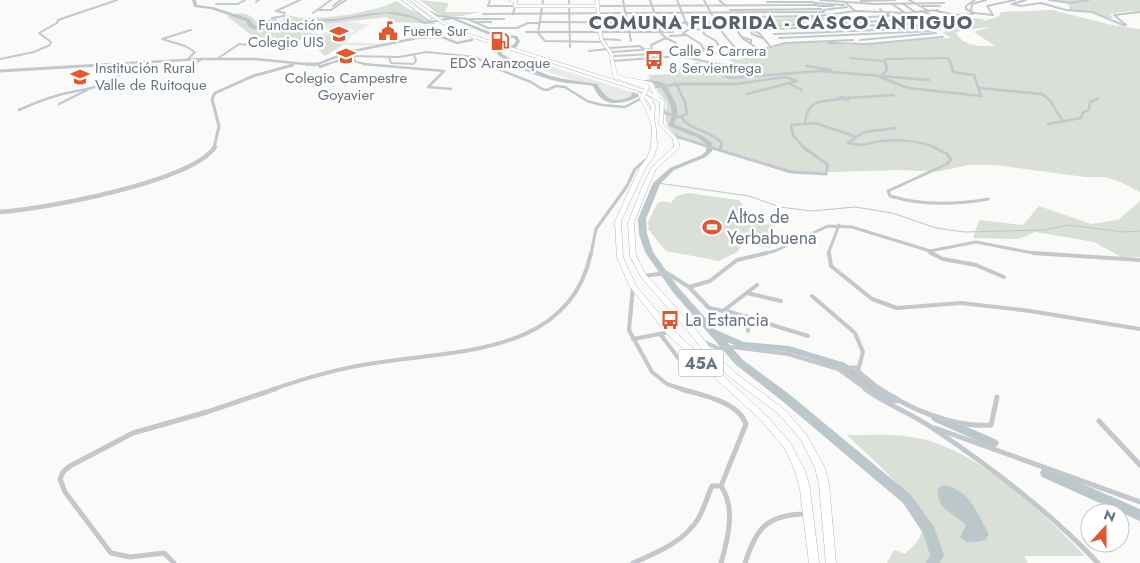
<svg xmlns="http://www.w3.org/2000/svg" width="1140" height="563" viewBox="0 0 1140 563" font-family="Jost,sans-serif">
	<rect width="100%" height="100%" fill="#fafaf8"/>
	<g fill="#e8e9e9">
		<path d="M346 21 369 25 341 42 390 44 381 46 343 45 321 32 293 30 294 24 303 22 324 24Z"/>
		<path d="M540 63 635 93 636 96 631 99 610 101 603 97 593 83 576 81 541 70 543 68 534 65Z"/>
	</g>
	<g fill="#dadfd7" fill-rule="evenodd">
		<path d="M420 0 449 3 445 12H480L461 16H441Z"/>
		<path d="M1051 0H1140V11L1120 12 1110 14 1113 18H1107L1096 13 1070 10 1068 4Z"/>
		<path d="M397 1 408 9 422 14 435 24 393 22 387 17 324 24 303 22 294 24 293 31 326 35 343 45 325 56 307 40 266 39 250 34 227 16C243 11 249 12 259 25L275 27 287 15C314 23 371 13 397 1Z"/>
		<path d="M1052 10 1112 25 1140 29V192L1121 182 1105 177H1085L996 165H969L936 172 902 170 797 173 678 138C665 126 664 121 667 104 663 97 658 93 655 85L644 81 650 78 648 75 673 74 672 69H680L697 62 726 66 732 58 740 60 741 57 789 43 835 41 845 45 951 38 943 33 952 26 946 24 970 23 950 16 985 19 983 20 984 21 999 16 1001 12ZM990 27 974 32 995 46C980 46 964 47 956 33L962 30Z"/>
		<path d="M821 16 830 19 811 24 746 25 741 21Z"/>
		<path d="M688 193 739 200 747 210 745 220 775 226 770 248 743 244 737 252 719 261 666 251 648 229 649 225 647 224 657 204 661 201 671 203 676 196Z"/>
		<path d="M1140 201V257H1121L1094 242 1035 232 1019 239 973 238 979 220 1023 225 1039 206 1091 224 1118 220Z"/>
		<path d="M847 435C873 435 898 433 923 439 984 455 1042 512 1085 556H1024L1028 563H887L894 550 905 554C912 547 922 539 922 529 922 499 868 456 847 435Z"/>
	</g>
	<path fill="#bbc7cb" d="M944 485C972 492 975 511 989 534L985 540C975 542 968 545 960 537L966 525C953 512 936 510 938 488Z"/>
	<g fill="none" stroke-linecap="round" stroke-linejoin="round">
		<path stroke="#bbc7cb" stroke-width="1" d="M657 183 749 196 780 207 811 211 855 207 892 213 936 228 964 232 1044 230 1068 225 1124 232 1140 231"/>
		<g fill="#bbc7cb" fill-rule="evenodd">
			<path d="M192 0H196L197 5 213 7 250 19C253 27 260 28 269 28 278 29 286 22 295 21 308 19 321 20 334 19 366 16 394 4 425 22L452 17 490 32 517 36 520 41 517 47 502 52V54L522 65 551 76 564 79 597 84C607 100 613 104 632 96L631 94 634 92 639 96C629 103 609 107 600 97 597 94 595 90 593 86 584 84 575 84 566 83 544 79 513 68 497 54L498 50 513 45 516 41 514 38 487 34 452 19 424 24 413 18 386 13 335 21 294 23 272 31 253 29 248 26 246 21 211 9 194 7Z"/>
			<path d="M645 80C650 81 661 80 665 84 667 86 667 88 669 91 676 102 681 112 674 124L703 136 712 143V151L706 157 674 170 660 184 646 219 647 234 653 252 678 287 716 330 744 342 789 346 845 363 887 391 899 397 900 400 899 403C885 407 850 374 836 368 822 362 802 355 788 352 765 348 749 352 727 342L743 360 789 394 911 495 934 527 944 555 940 563H926L930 555 923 533 903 503 781 400 735 364 672 291 645 252 639 234 638 219 653 183 670 168 702 155 706 151V144L699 138 669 126 668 125C677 110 668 99 660 85L643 83 642 82Z"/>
			<path d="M937 414 997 440 999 443 997 446 993 448 989 446 933 421 931 418 933 415Z"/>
			<path d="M1046 468 1140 509V521L1042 477 1040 473 1042 469Z"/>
		</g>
		<g stroke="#b3babf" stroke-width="4">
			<g id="secondary-far1">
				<path d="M511 0 516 1 515 6H598"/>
				<path d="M597 0 601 39 611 53 613 65"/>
			</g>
		</g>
		<g stroke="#b3babf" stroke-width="4.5">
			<g id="secondary">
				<path d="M613 64 615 76 633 82"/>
				<path d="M629 80 651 84 657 97"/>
				<path d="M642 98 652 119"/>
			</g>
		</g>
		<g stroke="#b4b9bd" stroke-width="1">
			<g id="trunk">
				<path d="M402 0H406L432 19 429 20Z"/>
				<path d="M410 0H414L443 21 463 32 649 91 664 101 663 124 677 138 680 147 656 169 648 187 634 223 636 256 646 275 693 326 715 354 737 374 785 410 807 436 825 468 829 484 836 563H826L819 484 815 468 801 440 779 414 731 378 709 358 687 330 641 277 630 256 628 223 642 187 652 167 674 147 673 139 659 124 660 102 645 93 461 34 441 23Z"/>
				<path d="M638 93H642L651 98 655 106 654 119 656 129 657 147 653 158 646 167 621 221 623 257 636 286 673 330 768 417 791 444 805 471 810 489 819 563H809L800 489 795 471 785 449 762 421 667 334 630 287 617 257 615 221 640 167 647 158 651 147 652 129 650 119 651 106 647 100 638 95Z"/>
			</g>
		</g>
		<g stroke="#c3c8cc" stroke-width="2">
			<path d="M623 0 624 6"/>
			<path d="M814 3 844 5"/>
			<path d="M818 6H833"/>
			<path d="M880 9 883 12"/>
			<path d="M823 10 847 7"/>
		</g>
		<g stroke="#c3c8cc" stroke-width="2">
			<path d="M490 0 488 6H515L513 14"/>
			<path d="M543 0 538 33 545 41 603 42"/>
			<path d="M569 0 570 47"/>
			<path d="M650 0 661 33 666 38 651 45 654 59"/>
			<path d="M677 0 687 25"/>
			<path d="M704 0C715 21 725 41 745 56"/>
			<path d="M719 0 726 6"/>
			<path d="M820 0 874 4 944 3"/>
			<path d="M909 0 927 10"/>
			<path d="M1026 0 1012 4 1021 6 1041 3 1066 10 1092 12 1123 25H1126L1114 15 1140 12"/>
			<path d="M1049 0 1071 3 1089 0"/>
			<path d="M861 1 895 0"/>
			<path d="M256 2 259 0"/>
			<path d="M767 2H813"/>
			<path d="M845 2 855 11"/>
			<path d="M902 3 915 12"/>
			<path d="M216 4H238L245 0"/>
			<path d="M892 4 904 12"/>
			<path d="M333 6 341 0"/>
			<path d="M598 6 817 5"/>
			<path d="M624 6 631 41"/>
			<path d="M922 6H940"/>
			<path d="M318 10H331L346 0"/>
			<path d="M730 10 821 9"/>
			<path d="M276 11 300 0"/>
			<path d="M428 11 439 16 468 19 488 28H517L528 23H540"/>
			<path d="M921 11 945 20"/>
			<path d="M936 11 956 15 972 14 974 13 966 9V6L975 0"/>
			<path d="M971 11 972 4 986 0"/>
			<path d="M313 13 331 0"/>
			<path d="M974 13 993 15 987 6 1015 0"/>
			<path d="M483 14 824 12"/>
			<path d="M887 14 921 27"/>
			<path d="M900 14 940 29"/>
			<path d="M909 15 943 26"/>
			<path d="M735 17 818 16 856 11 905 13 938 10"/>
			<path d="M272 18 284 16 285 13 276 11"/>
			<path d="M471 19H504"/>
			<path d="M830 19 890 16"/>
			<path d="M937 20 950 19 958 22"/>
			<path d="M263 21 276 20"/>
			<path d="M475 22H491"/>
			<path d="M540 22 717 23"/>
			<path d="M734 26 742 38 760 50"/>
			<path d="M750 28 752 34 762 38"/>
			<path d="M768 29 913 24"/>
			<path d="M688 30 903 20"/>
			<path d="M688 30 683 33 701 44 704 50"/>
			<path d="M703 30 704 34 716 41 723 53"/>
			<path d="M751 30 759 33 770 46"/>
			<path d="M526 32H673"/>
			<path d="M804 33 924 28"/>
			<path d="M774 34 806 33"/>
			<path d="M670 36 687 35"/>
			<path d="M742 37 751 40V43"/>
			<path d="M666 38 676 43 680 54 684 57 723 65"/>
			<path d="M779 38 933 31"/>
			<path d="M601 39 620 40"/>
			<path d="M860 40 936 33"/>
			<path d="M828 43 867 44 943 37"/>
			<path d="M610 48 640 46 644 49"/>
			<path d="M589 51 608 49"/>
			<path d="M613 52 652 49"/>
			<path d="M352 56 356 62 371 65"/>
			<path d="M615 56 652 54"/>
			<path d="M389 57 391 63 413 64 416 61 414 55"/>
			<path d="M850 58 884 61"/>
			<path d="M0 59 34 52 50 45 51 42 39 33 57 23 58 20 117 0"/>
			<path d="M217 59 239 44 290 49"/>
			<path d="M187 60 195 52 185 46 162 39 191 30"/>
			<path d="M612 61 680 56 698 50 741 56 785 43 853 40"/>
			<path d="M193 65 202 59"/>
			<path d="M325 65 352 56 399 57 426 52 476 57 488 65"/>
			<path d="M886 65 885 59 946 58 949 59 951 65"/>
		</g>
		<g stroke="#c3c8cc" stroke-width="2.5">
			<path d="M319 64 320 67 328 64"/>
			<path d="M363 64 444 71 428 87 451 89"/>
			<path d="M485 64 531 82 542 89 547 90 556 86 565 87 587 101 602 105 625 107 642 98"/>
			<path d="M724 64 718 73 731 78 820 71 929 80"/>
			<path d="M886 64 887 70 880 77 908 88 981 96 974 75 953 72 951 64"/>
			<path d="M807 66 831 70"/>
			<path d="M189 75 186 70 195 64"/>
			<path d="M674 83 680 85H674Z"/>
			<path d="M680 84H736L785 77 797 81 747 94"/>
			<path d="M790 84 802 90"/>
			<path d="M654 87 672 85"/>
			<path d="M979 88 1041 94C1054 99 1054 113 1064 121"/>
			<path d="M844 97 848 100 839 98Z"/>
			<path d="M847 98 894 95"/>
			<path d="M59 104 87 90"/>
			<path d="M663 108 665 113 678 117 687 114 685 102 677 86"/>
			<path d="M19 110C32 104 45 99 59 95 85 88 113 89 128 64"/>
			<path d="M681 117C690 131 711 130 722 143L720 148"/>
			<path d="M805 121C810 98 820 102 840 99"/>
			<path d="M1048 124 1081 118 1083 112 1089 110 1090 102 1098 99"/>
			<path d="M896 128 864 132 848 143C867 147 866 143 882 141 899 139 921 141 936 148"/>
			<path d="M672 135 712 148"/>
			<path d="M804 148 793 135 791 125 815 123 854 136"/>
		</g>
		<g stroke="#c3c8cc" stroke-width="3">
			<path d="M709 147 791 172 826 174 828 165 803 147"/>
			<path d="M934 147 947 154 951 159 947 164 888 191 890 196C923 206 955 205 988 199"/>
			<path d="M720 149 721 147"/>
			<path d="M929 252 934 254"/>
			<path d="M591 254 596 229 627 186 635 169 644 161 649 160"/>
			<path d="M761 254 775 251 828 226 852 227 930 251 976 242 1033 253 1052 254"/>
			<path d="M828 254 839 225"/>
		</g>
		<g stroke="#c3c8cc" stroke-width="4">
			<path d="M829 253 831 266 872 299 897 308 961 303 1030 311 1140 329"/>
			<path d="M931 253 943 259 976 265 1004 277"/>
			<path d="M1033 253 1140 260"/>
			<path d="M643 276 667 273 689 287 710 281 737 260 767 253"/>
			<path d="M633 287 629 330 652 372 667 384 685 390"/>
			<path d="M689 287 709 308 723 311 757 285"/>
			<path d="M747 293 781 301"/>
			<path d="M812 296 855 333 863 352 858 371 881 390"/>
			<path d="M727 311 808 336"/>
			<path d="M746 316 748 331"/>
			<path d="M661 335 687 370"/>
			<path d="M633 339 670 332"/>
			<path d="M704 342 720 349"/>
			<path d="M712 356 720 349 733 347 788 354 838 369 867 390"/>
			<path d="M838 369 858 367"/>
			<path d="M271 390C305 378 340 368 375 363 456 350 570 355 591 253"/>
		</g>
		<g stroke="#c3c8cc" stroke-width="5">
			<path d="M681 389C701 395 738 401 746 424L721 486"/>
			<path d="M865 389C886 404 910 413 931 427 991 467 1049 511 1098 563"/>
			<path d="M880 389C910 409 953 428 991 425L997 397"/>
			<path d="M1099 421 1140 465"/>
			<path d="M935 428 1140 502"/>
			<path d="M174 563 164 553 130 557 111 553 65 492 60 479 63 472 70 466 133 433 207 412 275 389"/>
			<path d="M633 563C656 553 684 542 698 519 704 509 707 497 712 486H721C736 508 728 539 721 563"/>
			<path d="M745 563C756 529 766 515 804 514L805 510"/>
		</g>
		<path stroke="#c3c8cc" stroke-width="2.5" d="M95 65 202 59H255L315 65 349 52 417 38 442 37 457 43 472 40"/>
		<g stroke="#c3c8cc" stroke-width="3">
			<path d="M306 64H317"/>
			<path d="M0 71 116 64"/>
			<path d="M214 148 219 126 212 99 215 93 253 76 293 65"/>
		</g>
		<path stroke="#c3c8cc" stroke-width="4.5" d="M0 212C44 209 191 182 215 147"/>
		<use href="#secondary-far1" stroke="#fff" stroke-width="3"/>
		<use href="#secondary" stroke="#fff" stroke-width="4"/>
		<use href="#trunk" fill="#fff" fill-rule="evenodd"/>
		<g stroke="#b3babf" stroke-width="4.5" stroke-linecap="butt">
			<path id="secondary-bridge" d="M633 82 647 87 642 98"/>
		</g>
		<use href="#secondary-bridge" stroke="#fff" stroke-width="4"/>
	</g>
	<defs>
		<g id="civic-bare" transform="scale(1.5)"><path d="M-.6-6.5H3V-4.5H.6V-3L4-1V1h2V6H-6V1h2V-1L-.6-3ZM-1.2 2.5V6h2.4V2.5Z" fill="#e4572e" stroke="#fff" stroke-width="2.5" paint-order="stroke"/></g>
		<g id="school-bare" transform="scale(1.5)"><path d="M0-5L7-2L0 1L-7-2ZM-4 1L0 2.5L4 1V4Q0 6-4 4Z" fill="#e4572e" stroke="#fff" stroke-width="2.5" paint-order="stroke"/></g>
		<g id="fuel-bare" transform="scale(1.5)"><path d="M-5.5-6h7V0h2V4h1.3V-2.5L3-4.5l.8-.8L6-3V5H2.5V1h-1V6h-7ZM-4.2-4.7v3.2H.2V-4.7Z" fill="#e4572e" stroke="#fff" stroke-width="2.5" paint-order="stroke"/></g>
		<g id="bus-bare" transform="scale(1.5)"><path d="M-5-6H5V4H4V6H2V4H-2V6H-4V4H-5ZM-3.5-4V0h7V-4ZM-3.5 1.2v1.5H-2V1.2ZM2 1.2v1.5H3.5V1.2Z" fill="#e4572e" stroke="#fff" stroke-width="2.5" paint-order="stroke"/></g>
		<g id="stadium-bare" transform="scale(1.5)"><path d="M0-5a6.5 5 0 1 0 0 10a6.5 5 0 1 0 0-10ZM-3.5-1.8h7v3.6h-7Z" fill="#e4572e" stroke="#fff" stroke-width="2.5" paint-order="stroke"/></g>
	</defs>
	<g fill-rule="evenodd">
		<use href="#civic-bare" x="388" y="31"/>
		<use href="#school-bare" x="339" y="34"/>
		<use href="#fuel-bare" x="500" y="41"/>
		<use href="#school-bare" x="346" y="56"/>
		<use href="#bus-bare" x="654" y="60"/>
		<use href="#school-bare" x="80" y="77"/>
		<use href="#stadium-bare" x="712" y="227"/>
		<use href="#bus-bare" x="670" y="320"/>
	</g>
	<g text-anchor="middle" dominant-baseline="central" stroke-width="5" stroke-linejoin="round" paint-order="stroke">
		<g font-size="15" fill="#657683" stroke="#fff" text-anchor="start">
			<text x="324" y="25" text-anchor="end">Fundación<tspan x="324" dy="17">Colegio UIS</tspan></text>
			<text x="403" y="31">Fuerte Sur</text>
			<text x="669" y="51">Calle 5 Carrera<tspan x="669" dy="17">8 Servientrega</tspan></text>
			<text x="500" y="63" text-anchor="middle">EDS Aranzoque</text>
			<text x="95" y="68">Institución Rural<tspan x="95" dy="17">Valle de Ruitoque</tspan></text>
			<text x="346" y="78" text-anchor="middle">Colegio Campestre<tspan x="346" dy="17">Goyavier</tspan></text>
		</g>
		<rect fill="#fff" stroke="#939fa8" stroke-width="1" x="678.5" y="349.5" width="45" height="27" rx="4"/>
		<g font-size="16" font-weight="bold" fill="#657683">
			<text x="701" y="363">45A</text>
		</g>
		<g font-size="18" fill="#657683" stroke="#fff" text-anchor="start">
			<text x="727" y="217">Altos de<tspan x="727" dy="21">Yerbabuena</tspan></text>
			<text x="685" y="320">La Estancia</text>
		</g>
		<g font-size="19" font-weight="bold" letter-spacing="1" fill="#57646e" stroke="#fff">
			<text x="781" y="22">COMUNA FLORIDA - CASCO ANTIGUO</text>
		</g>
	</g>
	<g transform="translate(1105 528) rotate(21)"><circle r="24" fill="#ffffff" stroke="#c1c8cd"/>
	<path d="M0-4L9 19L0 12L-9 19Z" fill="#e4572e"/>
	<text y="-8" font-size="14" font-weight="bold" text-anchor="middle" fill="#657683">N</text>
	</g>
</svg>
